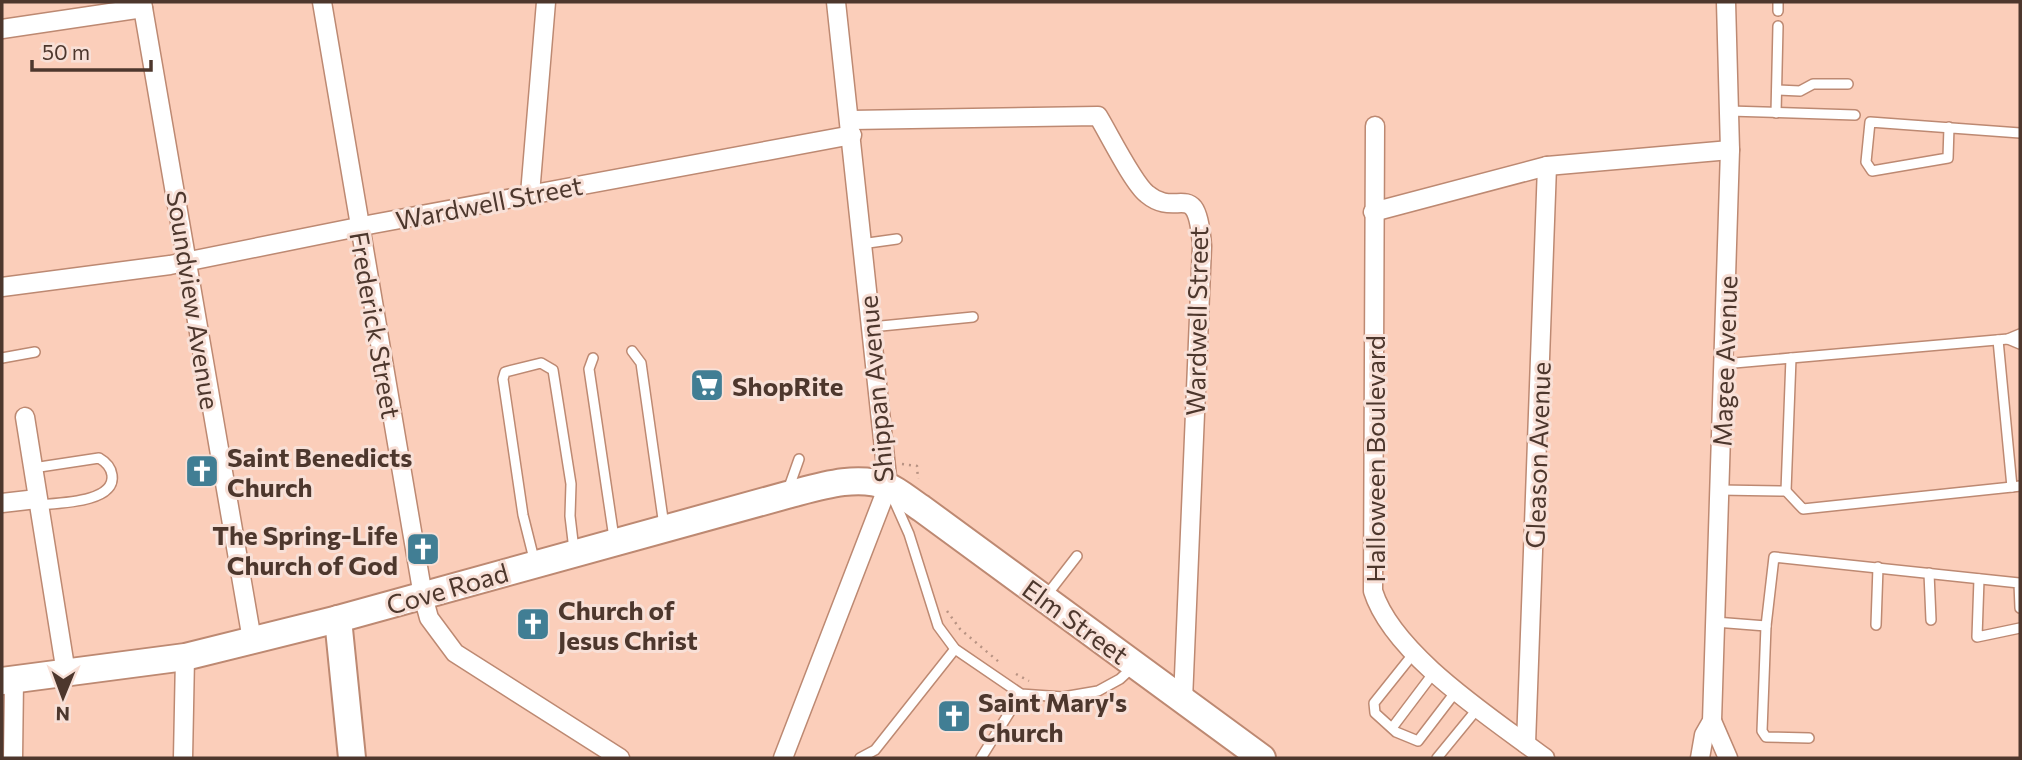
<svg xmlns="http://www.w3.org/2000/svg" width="2022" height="760" viewBox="0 0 2022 760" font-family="Commissioner,sans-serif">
	<rect width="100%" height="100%" fill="#fbceba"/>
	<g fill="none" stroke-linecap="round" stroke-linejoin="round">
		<g stroke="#bd8972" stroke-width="12">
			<g id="lane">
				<path d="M1778 11V2"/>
				<path d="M1777 90 1800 91 1813 84H1848"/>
				<path d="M1729 111 1855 115"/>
				<path d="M1776 113 1778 26"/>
				<path d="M1949 127 1948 158 1872 171 1866 162 1870 122 2020 133"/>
				<path d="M861 244 897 239"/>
				<path d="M871 327 973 317"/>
				<path d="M2008 339 2020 344"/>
				<path d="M1998 340 2012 487 2020 486"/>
				<path d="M632 351 641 363 664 526"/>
				<path d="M2 358 35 352"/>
				<path d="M593 358 589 369 614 538"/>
				<path d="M1791 358 2008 339 2020 334"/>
				<path d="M33 468 99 458C106 462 111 467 112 475 116 503 57 503 38 505"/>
				<path d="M788 490 799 459"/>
				<path d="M1719 490 1786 491 1791 358 1723 364"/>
				<path d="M1786 491 1803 509 2012 487"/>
				<path d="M893 498 909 534 938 626 955 649 1021 694 1063 697 1098 691 1120 679 1133 667"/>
				<path d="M535 563 523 515 503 379 505 372 541 363 553 370 571 484 570 516 574 550"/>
				<path d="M1929 573 1931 620"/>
				<path d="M1979 579 1977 637 2020 628"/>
				<path d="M1046 596 1077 556"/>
				<path d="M1715 622 1766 626 1774 557 2019 583 2020 608"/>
				<path d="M1876 625 1878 567"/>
				<path d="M1766 626 1762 731 1766 737 1809 738"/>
				<path d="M1414 653 1374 703 1375 713 1396 732 1418 741 1457 690"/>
				<path d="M1392 728 1435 671"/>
				<path d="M860 758 875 750 955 649"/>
				<path d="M981 758 1021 694"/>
				<path d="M1437 758 1478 708"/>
			</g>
		</g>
		<g stroke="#bd8972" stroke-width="21">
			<g id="street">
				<path d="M142 2 252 640"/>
				<path d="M322 2 423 596 429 618 455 653 620 758"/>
				<path d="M2 29 143 8"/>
				<path d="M851 120 1098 116C1109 134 1133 183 1147 194 1178 220 1197 175 1202 246L1183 700"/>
				<path d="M1375 126 1373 591C1393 655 1492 718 1545 758"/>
				<path d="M530 194 546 2"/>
				<path d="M1373 212 1547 166 1730 150"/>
				<path d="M2 287 170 265 373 224 852 135"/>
				<path d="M25 417 66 673"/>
				<path d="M2 503 37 499"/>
				<path d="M1712 721 1728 758"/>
				<path d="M1526 744 1547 166"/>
				<path d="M13 758 14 680"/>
				<path d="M183 758 185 657"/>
				<path d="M783 758 888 486 836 2"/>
				<path d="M1700 758 1704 735 1712 721 1730 150 1726 2"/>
			</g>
		</g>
		<g stroke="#bd8972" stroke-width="30">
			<g id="secondary">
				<path d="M338 619 352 758"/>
				<path d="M2 681 185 657 338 619 787 495C818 487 856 474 887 486 899 491 910 501 921 508L1262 758"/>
			</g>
		</g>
		<g stroke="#b89383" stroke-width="2.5" stroke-dasharray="2 5" stroke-linecap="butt">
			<path d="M902 464 917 466 918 479"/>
			<path d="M947 611 960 629 999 662"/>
			<path d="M1016 674 1029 681"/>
		</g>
		<use href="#lane" stroke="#fff" stroke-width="9"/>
		<use href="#street" stroke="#fff" stroke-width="18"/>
		<use href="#secondary" stroke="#fff" stroke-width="26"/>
	</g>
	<defs>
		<g id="supermarket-square" transform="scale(1.75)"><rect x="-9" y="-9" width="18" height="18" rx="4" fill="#417e94" stroke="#f8e0d7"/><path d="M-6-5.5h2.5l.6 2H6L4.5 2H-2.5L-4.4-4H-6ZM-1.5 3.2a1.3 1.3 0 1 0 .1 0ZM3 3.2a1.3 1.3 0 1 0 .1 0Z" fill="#fff"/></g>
		<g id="church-square" transform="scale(1.75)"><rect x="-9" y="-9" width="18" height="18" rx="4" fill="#417e94" stroke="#f8e0d7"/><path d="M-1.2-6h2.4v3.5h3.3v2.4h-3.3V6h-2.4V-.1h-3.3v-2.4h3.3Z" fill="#fff"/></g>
	</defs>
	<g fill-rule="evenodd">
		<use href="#supermarket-square" x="707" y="385"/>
		<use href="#church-square" x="202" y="471"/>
		<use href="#church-square" x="423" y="549"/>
		<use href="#church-square" x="533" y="624"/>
		<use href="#church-square" x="954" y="716"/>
	</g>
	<g text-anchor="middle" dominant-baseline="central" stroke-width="6" stroke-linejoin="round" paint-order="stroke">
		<g font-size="26" fill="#4d372d" stroke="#f8e0d7">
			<text transform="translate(489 202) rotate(-11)">Wardwell Street</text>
			<text transform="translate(194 300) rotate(81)">Soundview Avenue</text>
			<text transform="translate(1196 321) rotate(-89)">Wardwell Street</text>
			<text transform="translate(376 325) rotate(80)">Frederick Street</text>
			<text transform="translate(1724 361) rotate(-88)">Magee Avenue</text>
			<text transform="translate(875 389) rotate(-95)">Shippan Avenue</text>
			<text transform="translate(1537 455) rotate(-88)">Gleason Avenue</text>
			<text transform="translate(1374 459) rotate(-90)">Halloween Boulevard</text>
			<text transform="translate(447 588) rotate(-16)">Cove Road</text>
			<text transform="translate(1076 621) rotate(36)">Elm Street</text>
		</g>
		<g font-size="26" font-weight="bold" fill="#4d372d" stroke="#f8e0d7" text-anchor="start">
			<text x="732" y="385">ShopRite</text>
			<text x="227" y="456">Saint Benedicts<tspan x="227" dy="30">Church</tspan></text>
			<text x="398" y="534" text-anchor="end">The Spring-Life<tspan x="398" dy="30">Church of God</tspan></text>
			<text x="558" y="609">Church of<tspan x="558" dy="30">Jesus Christ</tspan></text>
			<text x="978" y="701">Saint Mary's<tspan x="978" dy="30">Church</tspan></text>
		</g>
	</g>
	<rect width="2022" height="760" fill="none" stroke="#4d372d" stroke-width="7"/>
	<g transform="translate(63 697) rotate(181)" stroke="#f8e0d7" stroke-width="5" paint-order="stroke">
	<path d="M0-5L12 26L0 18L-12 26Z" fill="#4d372d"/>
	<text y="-10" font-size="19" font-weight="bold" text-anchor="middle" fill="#4d372d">N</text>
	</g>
	<path d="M32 60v10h119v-10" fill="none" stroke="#4d372d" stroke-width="3.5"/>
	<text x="42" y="60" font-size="21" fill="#4d372d" stroke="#f8e0d7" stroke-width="5" paint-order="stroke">50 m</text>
</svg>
